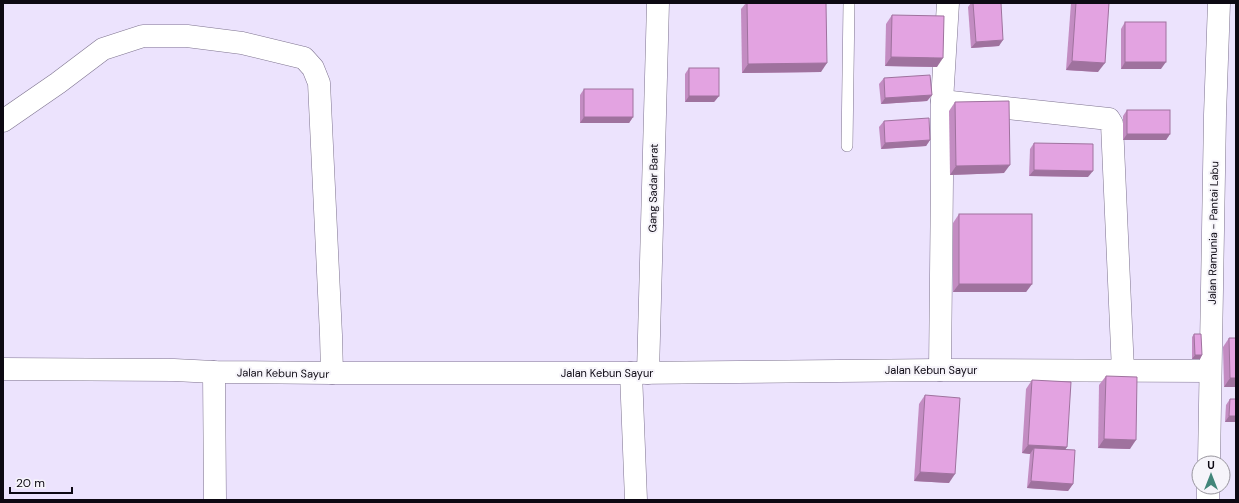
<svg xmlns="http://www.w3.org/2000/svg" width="1239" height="503" viewBox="0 0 1239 503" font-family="'DM Sans',sans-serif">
	<rect width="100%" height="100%" fill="#ece3fd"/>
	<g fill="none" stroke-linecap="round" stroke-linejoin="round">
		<g stroke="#7e738f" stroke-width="12">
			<path id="lane" d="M847 146 849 3"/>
		</g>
		<g stroke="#7e738f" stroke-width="23">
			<g id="street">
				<path d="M942 101 1109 119 1112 124 1123 371"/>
				<path d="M3 121 58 83 103 49 143 36H187L242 43 304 58 313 68 319 83 331 335 332 373"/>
				<path d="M3 369 174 370 214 372 332 373H631L940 370 1210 371"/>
				<path d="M940 370 942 179V101L948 3"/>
				<path d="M214 372 215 500"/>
				<path d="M631 373 636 500"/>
				<path d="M648 373 658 3"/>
			</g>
		</g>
		<g stroke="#7e738f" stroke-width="23">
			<g id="secondary">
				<path d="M1209 463 1215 115 1219 3"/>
				<path d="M1208 500V487"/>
			</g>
		</g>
		<use href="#lane" stroke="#fff" stroke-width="11"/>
		<use href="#street" stroke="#fff" stroke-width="22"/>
		<use href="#secondary" stroke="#fff" stroke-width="22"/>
	</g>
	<g fill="#c38cc2">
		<path d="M746 3H826L821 72 742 73 741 9Z"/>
		<path d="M971 3H1001L999 46 971 48 968 7Z"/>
		<path d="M1071 3H1109L1098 72 1066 70Z"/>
		<path d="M892 15 937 67 885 66 886 24Z"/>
		<path d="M1125 22 1161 69H1121V29Z"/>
		<path d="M689 68 719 96 714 102H685V74Z"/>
		<path d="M884 78 932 95 927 101 881 104 879 84Z"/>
		<path d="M584 89 633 117 629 123H580V95Z"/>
		<path d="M955 102 1004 173 950 175 949 111Z"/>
		<path d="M1127 110 1170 134 1166 140H1123V116Z"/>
		<path d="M884 121 930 140 926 146 881 149 879 127Z"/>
		<path d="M1034 143 1088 177 1029 176 1030 149Z"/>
		<path d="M959 214 1032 284 1026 292H953V223Z"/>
		<path d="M1194 334 1202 355 1200 359H1192V337Z"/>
		<path d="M1229 338 1236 387H1224L1223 347Z"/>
		<path d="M1106 376 1130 449 1098 448 1099 385Z"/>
		<path d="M1032 380 1065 450 1073 484 1068 491 1027 488 1030 454 1022 453 1026 389Z"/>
		<path d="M925 395 949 483 914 481 919 404Z"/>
		<path d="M1230 399 1236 422H1225L1226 405Z"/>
	</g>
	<g fill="#9f729e">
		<path d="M1003 40 999 46 971 48 976 42Z"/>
		<path d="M891 57 943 58 937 67 885 66Z"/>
		<path d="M1072 61 1105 63 1098 72 1066 70Z"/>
		<path d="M1125 62H1166L1161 69H1121Z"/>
		<path d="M827 63 821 72 742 73 748 64Z"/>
		<path d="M932 95 927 101 881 104 885 98Z"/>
		<path d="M689 96H719L714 102H685Z"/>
		<path d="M584 117H633L629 123H580Z"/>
		<path d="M1127 134H1170L1166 140H1123Z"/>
		<path d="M930 140 926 146 881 149 885 143Z"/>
		<path d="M1010 165 1004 173 950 175 956 166Z"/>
		<path d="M1034 170 1093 171 1088 177 1029 176Z"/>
		<path d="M959 284H1032L1026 292H953Z"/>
		<path d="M1195 355H1202L1200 359H1192Z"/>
		<path d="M1230 378H1236V387H1224Z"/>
		<path d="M1229 416H1236V422H1225Z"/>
		<path d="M1104 439 1136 440 1130 449 1098 448Z"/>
		<path d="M1028 445 1067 447 1061 456 1034 448 1030 454 1022 453Z"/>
		<path d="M920 472 955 474 949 483 914 481Z"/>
		<path d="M1031 481 1073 484 1068 491 1027 488Z"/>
	</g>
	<g fill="#e3a3e1" stroke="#9f729e">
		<path d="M747 3H826L827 63 748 64Z"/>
		<path d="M973 3H1001L1003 40 976 42Z"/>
		<path d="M1076 3H1109L1105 63 1072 61Z"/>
		<path d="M892 15 944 16 943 58 891 57Z"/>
		<rect x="1125" y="22" width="41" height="40"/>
		<rect x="689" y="68" width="30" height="28"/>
		<path d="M930 75 932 95 885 98 884 78Z"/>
		<rect x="584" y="89" width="49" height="28"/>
		<path d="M1009 101 1010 165 956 166 955 102Z"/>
		<rect x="1127" y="110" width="43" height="24"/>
		<path d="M929 118 930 140 885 143 884 121Z"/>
		<path d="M1034 143 1093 144V171L1034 170Z"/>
		<rect x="959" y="214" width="73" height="70"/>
		<path d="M1194 334H1201L1202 355H1195Z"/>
		<path d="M1229 338H1236V378H1230Z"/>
		<path d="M1106 376 1137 377 1136 440 1104 439Z"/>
		<path d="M1032 380 1071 382 1067 447 1028 445Z"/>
		<path d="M925 395 960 398 955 474 920 472Z"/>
		<path d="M1230 399H1236V416H1229Z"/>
		<path d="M1034 448 1075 450 1073 484 1031 481Z"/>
	</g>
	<g text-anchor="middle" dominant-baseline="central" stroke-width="4" stroke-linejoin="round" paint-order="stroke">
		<g font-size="11" fill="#0d0913" stroke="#f6f4fa">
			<text transform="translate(653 188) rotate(-89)">Gang Sadar Barat</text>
			<text transform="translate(1213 233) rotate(-89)">Jalan Ramunia - Pantai Labu</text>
			<text x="931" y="370">Jalan Kebun Sayur</text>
			<text transform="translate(283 373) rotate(1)">Jalan Kebun Sayur</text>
			<text x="607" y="373">Jalan Kebun Sayur</text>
		</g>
	</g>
	<rect width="1239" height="503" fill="none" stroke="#0d0913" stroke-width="8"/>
	<g transform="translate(1211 475)"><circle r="19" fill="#f6f4fa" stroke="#99969e"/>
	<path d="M0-3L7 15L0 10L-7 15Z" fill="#42867a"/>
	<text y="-6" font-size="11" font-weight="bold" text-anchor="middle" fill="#0d0913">U</text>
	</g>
	<path d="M10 487v6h62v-6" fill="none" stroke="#0d0913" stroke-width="2"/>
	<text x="16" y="487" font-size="12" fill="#0d0913" stroke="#f6f4fa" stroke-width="3" paint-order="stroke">20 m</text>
</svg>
